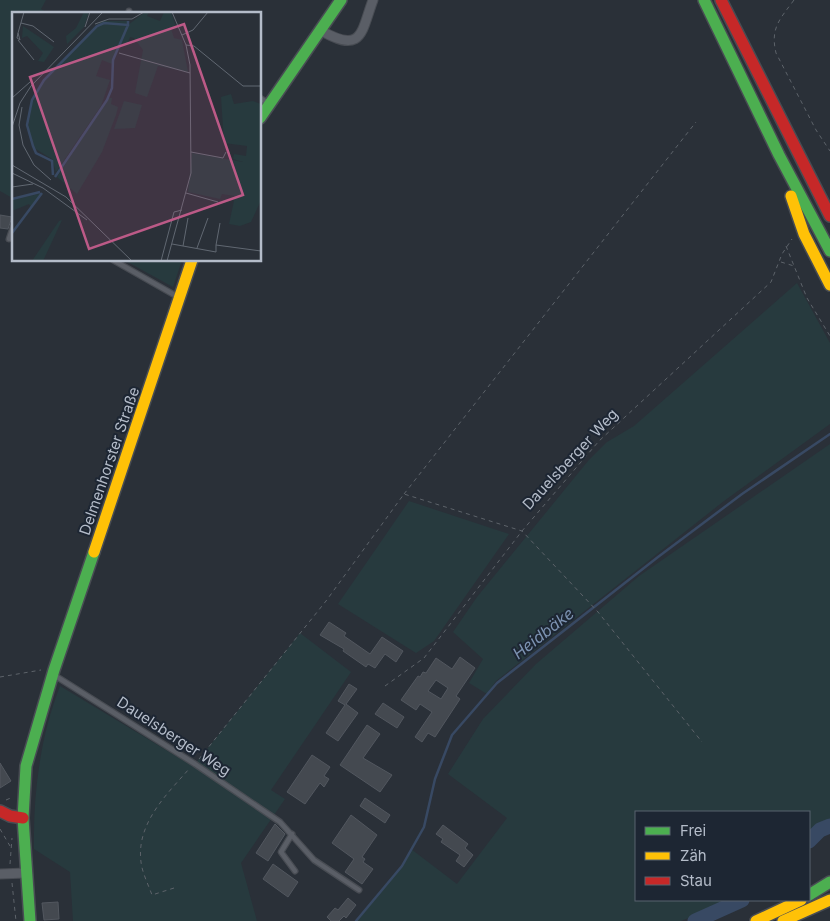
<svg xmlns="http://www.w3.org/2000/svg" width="830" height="921" viewBox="0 0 830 921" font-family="Inter,sans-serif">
	<rect width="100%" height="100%" fill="#2a3038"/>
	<g fill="#273a3e">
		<path d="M0 0H46L41 9 49 14H14V199L0 191Z"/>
		<path d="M124 260H182L173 287Z"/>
		<path d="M797 283 830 343V424L724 501 496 681 487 694 469 683 483 659 453 632 477 597 588 461 607 442 634 426Z"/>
		<path d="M830 444V823L812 830 809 834V812H636V900H733L681 921H357L402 866 411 849 457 884 507 818 448 774 483 719 536 664 639 576Z"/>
		<path d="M409 501 509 534 434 641 416 653 338 604Z"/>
		<path d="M300 633 351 672 271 790 285 799 241 863 257 921H73L70 872 34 849C33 794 40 737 60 686L191 765 195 764Z"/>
	</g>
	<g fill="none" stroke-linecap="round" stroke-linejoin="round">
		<path stroke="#384963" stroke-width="2.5" d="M356 921 402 866 424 827 435 779 452 735 497 683 658 557 742 494 830 434"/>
		<g stroke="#384963" stroke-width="15">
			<path d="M809 841 820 830 830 826"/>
			<path d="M695 921 742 900"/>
		</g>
	</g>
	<g fill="#444950" stroke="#52575f" fill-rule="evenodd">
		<path d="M0 215 12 217 8 229 0 228Z"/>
		<path d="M329 622 346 633 344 636 370 654 382 637 403 651 396 662 385 654 375 668 368 664 366 667 343 651 344 649 320 635Z"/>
		<path d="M460 657 475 668 456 696 460 699 435 737 428 733 422 742 415 737 432 712 420 704 416 710 401 700 418 676 420 677 423 672 426 673 436 658 452 669ZM436 680 448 688 441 699 428 691Z"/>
		<path d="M349 684 357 689 346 704 358 713 338 741 326 733 345 705 338 701Z"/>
		<path d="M383 703 404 717 397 728 375 714Z"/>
		<path d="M367 725 380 734 363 758 392 775 380 792 340 765Z"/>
		<path d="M312 755 330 767 324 776 329 779 324 787 320 783 305 804 287 792Z"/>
		<path d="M0 763 11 781 0 788Z"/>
		<path d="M365 798 390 815 385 823 360 806Z"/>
		<path d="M351 815 377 835 362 857 365 859 363 862 373 869 362 884 345 872 354 859 332 843Z"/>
		<path d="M275 824 285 834 268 861 256 853Z"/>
		<path d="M443 825 468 844 465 848 473 855 464 867 456 861 460 855 441 842 443 839 436 834Z"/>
		<path d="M273 864 298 882 288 897 263 879Z"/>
		<path d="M348 898 356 905 346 918 344 916 339 921H331L327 917 335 908 338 910Z"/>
		<path d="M58 902 59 919 44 920 42 903Z"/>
	</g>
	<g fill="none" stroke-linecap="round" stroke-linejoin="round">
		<g stroke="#484c53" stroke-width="7">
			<g id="lane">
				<path d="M129 14V11"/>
				<path d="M260 98 268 103"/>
				<path d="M9 239 14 224"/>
				<path d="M113 260 178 297"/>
				<path d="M54 675 195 764 280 822 314 860 359 890"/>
				<path d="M292 834 281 852 295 871"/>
			</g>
		</g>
		<g stroke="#484c53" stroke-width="11">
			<g id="street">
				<path d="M320 30C363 55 361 32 373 0"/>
				<path d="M0 874 26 873"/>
			</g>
		</g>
		<g stroke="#484c53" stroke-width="14">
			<g id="fast">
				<path d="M704 0 779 155 830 251"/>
				<path d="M260 118 341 0"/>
				<path d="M809 895 830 882"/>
				<path d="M30 921 23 818 26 766 54 670 94 552"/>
			</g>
		</g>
		<g stroke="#484c53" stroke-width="14">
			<g id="slow">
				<path d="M791 196 804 234 830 285"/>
				<path d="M94 552 192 260"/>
				<path d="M756 921 801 900"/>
				<path d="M783 921 830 900"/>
			</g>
		</g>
		<g stroke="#484c53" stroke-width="14">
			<g id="jam">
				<path d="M721 0 830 216"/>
				<path d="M0 811 10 816 23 818"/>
			</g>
		</g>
		<g stroke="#5d636a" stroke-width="1" stroke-dasharray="4 4" stroke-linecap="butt">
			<path d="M794 0C780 19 770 28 776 53L816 130 830 151"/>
			<path d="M786 246 807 298 830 336"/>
			<path d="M781 262 794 266"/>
			<path d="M404 494 696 122"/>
			<path d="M0 677 41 670"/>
			<path d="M385 686 424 658 522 531 599 441 771 282 782 254 792 239"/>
			<path d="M199 759 326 601 404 494 522 531 598 612 702 742"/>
			<path d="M6 800 13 797"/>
			<path d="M0 829 10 846"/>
			<path d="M10 864 12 838"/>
			<path d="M12 883 16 921"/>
			<path d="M174 888 152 895C148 884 142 872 141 862 136 824 166 795 189 769"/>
		</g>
		<use href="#lane" stroke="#5a5e66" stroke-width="4.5"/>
		<use href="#street" stroke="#5a5e66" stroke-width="9"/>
		<use href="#fast" stroke="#4caf50" stroke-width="11"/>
		<use href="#slow" stroke="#ffc107" stroke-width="11"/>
		<use href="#jam" stroke="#c62828" stroke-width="11"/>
	</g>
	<g text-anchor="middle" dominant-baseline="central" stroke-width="4" stroke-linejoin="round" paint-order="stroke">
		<g font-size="15" fill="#b4bcc9" stroke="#1d2633">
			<text transform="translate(570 459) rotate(-47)">Dauelsberger Weg</text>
			<text transform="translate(109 461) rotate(-71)">Delmenhorster Straße</text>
			<text transform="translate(174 736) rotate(33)">Dauelsberger Weg</text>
		</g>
		<g font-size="16" font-style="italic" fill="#7c92b1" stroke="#1d2633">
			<text transform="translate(543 633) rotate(-38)">Heidbäke</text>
		</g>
	</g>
	<g transform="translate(12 12)">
		<rect width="249" height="249" fill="#2a3038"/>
		<path d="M72 0H77L72 15 55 32 54 24 64 16ZM133 0H137L135 4 148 9 152 0H159L164 14 159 17 162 26 170 28 176 60 146 54 135 85 123 81 131 38 122 26 118 25 115 33 107 31 100 52 90 48 84 64 98 68 89 94 44 160 40 147 22 136 16 116 20 91 32 68 83 14 91 9H116V13ZM11 14 42 35 32 50 26 49 31 41 15 24 10 26ZM219 82 222 92 241 89 249 92V188L239 210 228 214 217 212 223 184 210 182 208 187 176 180 180 141 231 150 221 147 222 142 234 144 235 134 212 131 209 85ZM96 86H100L99 92 106 95 104 103 90 140 65 182 45 165ZM112 89 130 93 123 116 102 117ZM30 181 19 195 17 192 0 199V188ZM50 208 31 249H20L47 209Z" fill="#273a3e"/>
		<path fill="none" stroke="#384963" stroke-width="2.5" d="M41 163 40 149 24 141 21 134 15 113 20 88 32 68 85 14 92 11 116 13V9M43 165 95 88 100 76 101 48 116 13M0 187 28 180M0 221 30 181"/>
		<path fill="none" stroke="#616872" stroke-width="1" d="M160 0 174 33 182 34 231 74H249M9 11 21 14 42 30M83 12 97 7H120L132 0M73 15 78 0M6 21 8 28 5 26 6 21 12 0M170 23 181 18 196 0M6 28 22 48M107 41 178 61M0 86 18 70M10 95 7 113 11 133 22 153 39 168M0 115 8 91 19 74 91 0M179 140 211 146 214 140M0 153 54 185 120 249M0 161 31 176 75 208M0 175 21 172M174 181 206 190M160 232 204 240V233L249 239M204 233 208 211M171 234 176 206M185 236 196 206M149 249 162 200 170 198M155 249 179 161 178 53 174 33"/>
		<path fill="#bc5a87" fill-opacity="0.15" stroke="#bc5a87" stroke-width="2.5" d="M172 12 231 183 77 237 18 65Z"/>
		<rect width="249" height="249" fill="none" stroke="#b4bcc9" stroke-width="2.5"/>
	</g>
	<rect x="635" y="811" width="175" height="90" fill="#1d2633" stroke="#59626f"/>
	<rect x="645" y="827" width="25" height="8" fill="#4caf50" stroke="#59626f"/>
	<text x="680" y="836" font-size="15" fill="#b4bcc9">Frei</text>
	<rect x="645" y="852" width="25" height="8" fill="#ffc107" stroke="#59626f"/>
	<text x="680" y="861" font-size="15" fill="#b4bcc9">Zäh</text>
	<rect x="645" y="877" width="25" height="8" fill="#c62828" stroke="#59626f"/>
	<text x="680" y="886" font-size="15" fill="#b4bcc9">Stau</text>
</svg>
